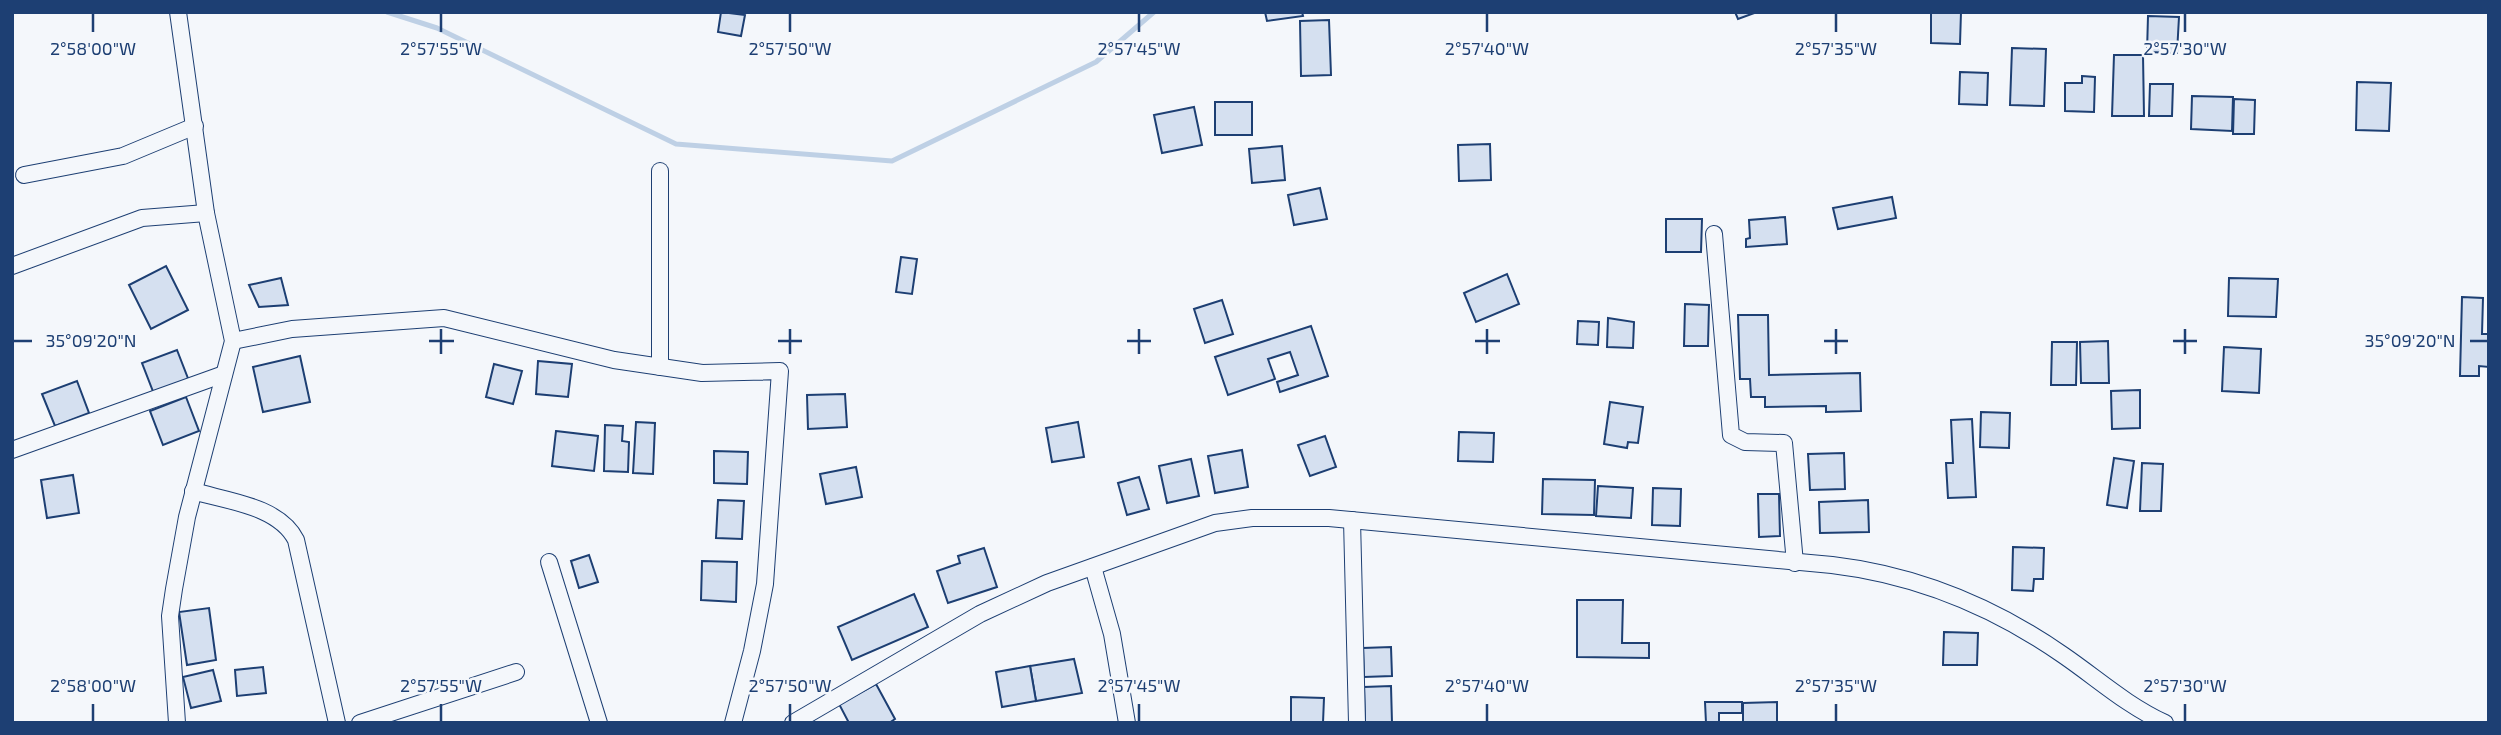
<svg xmlns="http://www.w3.org/2000/svg" width="2501" height="735" viewBox="0 0 2501 735" font-family="'Exo 2',sans-serif">
	<rect width="100%" height="100%" fill="#f4f7fb"/>
	<g fill="none" stroke-linecap="round" stroke-linejoin="round">
		<path stroke="#bed0e5" stroke-width="5" d="M387 12 437 28 676 144 892 161 1096 62 1154 12"/>
	</g>
	<g fill="#d5e0f0" stroke="#1d3f73" stroke-width="2">
		<path d="M721 12 745 15 741 36 718 32Z"/>
		<path d="M1265 12H1302L1303 16 1267 21Z"/>
		<path d="M1735 12H1757L1738 19Z"/>
		<path d="M1931 12H1961L1960 44 1931 43Z"/>
		<path d="M2148 16 2179 17 2177 53 2147 52Z"/>
		<path d="M1329 20 1331 75 1301 76 1300 21Z"/>
		<path d="M2012 48 2046 49 2044 106 2010 105Z"/>
		<path d="M2114 55H2143L2144 116H2112Z"/>
		<path d="M1960 72 1988 73 1987 105 1959 104Z"/>
		<path d="M2082 76 2095 77 2094 112 2065 111V83H2082Z"/>
		<path d="M2357 82 2391 83 2389 131 2356 130Z"/>
		<path d="M2150 84H2173L2172 116H2149Z"/>
		<path d="M2192 96 2233 97 2232 131 2191 129Z"/>
		<path d="M2234 99 2255 100 2254 134H2233Z"/>
		<rect x="1215" y="102" width="37" height="33"/>
		<path d="M1194 107 1202 145 1162 153 1154 115Z"/>
		<path d="M1490 144 1491 180 1459 181 1458 145Z"/>
		<path d="M1282 146 1285 180 1252 183 1249 149Z"/>
		<path d="M1320 188 1327 219 1294 225 1288 195Z"/>
		<path d="M1892 197 1896 218 1838 229 1833 208Z"/>
		<path d="M1785 217 1787 244 1746 247V239L1750 238 1749 220Z"/>
		<path d="M1666 219H1702L1701 252H1666Z"/>
		<path d="M901 257 917 259 912 294 896 292Z"/>
		<path d="M166 266 188 310 151 329 129 285Z"/>
		<path d="M1507 274 1519 304 1476 322 1464 293Z"/>
		<path d="M281 278 288 305 259 307 249 285Z"/>
		<path d="M2229 278 2278 279 2276 317 2228 316Z"/>
		<path d="M2462 297 2483 298 2482 334H2489V367L2479 366V376H2460Z"/>
		<path d="M1222 300 1233 334 1205 343 1194 309Z"/>
		<path d="M1685 304 1709 305 1708 346H1684Z"/>
		<path d="M1738 315H1768L1769 375 1860 373 1861 411 1826 412V406L1765 407V397H1751L1750 379H1740Z"/>
		<path d="M1608 318 1634 322 1633 348 1607 347Z"/>
		<path d="M1578 321 1599 322 1598 345 1577 344Z"/>
		<path d="M1311 326 1328 376 1280 392 1277 382 1298 375 1290 352 1268 359 1275 379 1228 395 1215 357Z"/>
		<path d="M2108 341 2109 383H2081L2080 342Z"/>
		<path d="M2052 342H2077L2076 385H2051Z"/>
		<path d="M2224 347 2261 349 2259 393 2222 391Z"/>
		<path d="M177 350 189 381 154 394 142 363Z"/>
		<path d="M300 356 310 402 263 412 253 367Z"/>
		<path d="M538 361 572 364 568 397 536 394Z"/>
		<path d="M494 364 522 371 513 404 486 397Z"/>
		<path d="M77 381 89 413 55 426 42 394Z"/>
		<path d="M2140 390V428L2112 429 2111 391Z"/>
		<path d="M845 394 847 427 808 429 807 395Z"/>
		<path d="M186 397 199 431 163 445 150 411Z"/>
		<path d="M1610 402 1643 407 1638 443 1628 442 1627 448 1604 444Z"/>
		<path d="M1981 412 2010 413 2009 448 1980 447Z"/>
		<path d="M1972 419 1976 497 1948 498 1946 463H1953L1951 420Z"/>
		<path d="M636 422 655 423 653 474 633 473Z"/>
		<path d="M1078 422 1084 457 1052 462 1046 428Z"/>
		<path d="M605 425 623 426 622 441 629 442 628 472 604 471Z"/>
		<path d="M556 431 598 436 594 471 552 466Z"/>
		<path d="M1459 432 1494 433 1493 462 1458 461Z"/>
		<path d="M1325 436 1336 467 1310 476 1298 445Z"/>
		<path d="M1242 450 1248 487 1215 493 1208 456Z"/>
		<path d="M714 451 748 452 747 484 714 483Z"/>
		<path d="M1844 453 1845 489 1810 490 1808 454Z"/>
		<path d="M2114 458 2134 461 2127 508 2107 505Z"/>
		<path d="M1191 459 1199 496 1167 503 1159 466Z"/>
		<path d="M2142 463 2163 464 2161 511H2140Z"/>
		<path d="M856 467 862 497 826 504 820 474Z"/>
		<path d="M73 475 79 513 47 518 41 480Z"/>
		<path d="M1139 477 1149 509 1127 515 1118 483Z"/>
		<path d="M1543 479 1595 480 1594 515 1542 514Z"/>
		<path d="M1598 486 1633 488 1631 518 1596 516Z"/>
		<path d="M1653 488 1681 489 1680 526 1652 525Z"/>
		<path d="M1758 494H1779L1780 536 1759 537Z"/>
		<path d="M718 500 744 501 742 539 716 538Z"/>
		<path d="M1868 500 1869 532 1820 533 1819 502Z"/>
		<path d="M2013 547 2044 548 2043 579H2034L2033 591 2012 590Z"/>
		<path d="M984 548 997 587 948 603 937 571 960 563 958 556Z"/>
		<path d="M589 555 598 582 579 588 571 561Z"/>
		<path d="M702 561 737 562 736 602 701 600Z"/>
		<path d="M914 594 928 627 852 660 838 627Z"/>
		<path d="M1577 600H1623L1622 643H1649V658L1577 657Z"/>
		<path d="M209 608 216 660 187 665 179 612Z"/>
		<path d="M1944 632 1978 633 1977 665H1943Z"/>
		<path d="M1391 647 1392 676 1364 677 1363 648Z"/>
		<path d="M1074 659 1082 693 1036 701 1030 666Z"/>
		<path d="M1030 666 1036 701 1002 707 996 672Z"/>
		<path d="M263 667 266 693 237 696 235 670Z"/>
		<path d="M213 670 221 701 191 708 183 677Z"/>
		<path d="M876 684 895 719 889 723H849L839 704Z"/>
		<path d="M1391 686 1392 723H1365L1364 687Z"/>
		<path d="M1291 697 1324 698 1323 723H1291Z"/>
		<path d="M1705 702H1742V713H1719V723H1706Z"/>
		<path d="M1777 702V723H1743V703Z"/>
	</g>
	<g fill="none" stroke-linecap="round" stroke-linejoin="round">
		<g stroke="#1d3f73" stroke-width="18">
			<g id="minor">
				<path d="M660 171V367"/>
				<path d="M24 175 123 156 195 126"/>
				<path d="M1714 234 1731 435 1745 442 1784 443 1795 563"/>
				<path d="M12 266 142 218 206 213"/>
				<path d="M233 341 292 329 444 318 614 360 702 373 780 371 765 584 752 651 733 723"/>
				<path d="M12 450 224 374"/>
				<path d="M193 491C227 501 279 506 296 540L337 723"/>
				<path d="M1352 520 1357 723"/>
				<path d="M549 562 599 723"/>
				<path d="M1093 567 1112 634 1127 723"/>
				<path d="M177 723 170 616 174 589 187 517 233 341 206 213 178 12"/>
				<path d="M360 723 516 672"/>
				<path d="M793 723 980 614 1047 583 1215 523 1252 518H1329L1832 565C1916 575 1994 607 2063 655 2098 679 2126 705 2165 723"/>
			</g>
		</g>
		<use href="#minor" stroke="#f4f7fb" stroke-width="16"/>
	</g>
	<path fill="none" stroke="#1d3f73" stroke-width="2.5" d="M93 14V32M441 14V32M790 14V32M1139 14V32M1487 14V32M1836 14V32M2185 14V32M441 329V354M790 329V354M1139 329V354M1487 329V354M1836 329V354M2185 329V354M14 341H32M429 341H454M778 341H802M1127 341H1151M1475 341H1500M1824 341H1848M2173 341H2197M2470 341H2487M93 704V721M441 704V721M790 704V721M1139 704V721M1487 704V721M1836 704V721M2185 704V721"/>
	<g font-size="18" text-anchor="middle" fill="#1d3f73" stroke="#f4f7fb" stroke-width="5" stroke-linejoin="round" paint-order="stroke">
		<text x="93" y="55">2°58'00"W</text>
		<text x="441" y="55">2°57'55"W</text>
		<text x="790" y="55">2°57'50"W</text>
		<text x="1139" y="55">2°57'45"W</text>
		<text x="1487" y="55">2°57'40"W</text>
		<text x="1836" y="55">2°57'35"W</text>
		<text x="2185" y="55">2°57'30"W</text>
		<text x="91" y="347">35°09'20"N</text>
		<text x="2410" y="347">35°09'20"N</text>
		<text x="93" y="692">2°58'00"W</text>
		<text x="441" y="692">2°57'55"W</text>
		<text x="790" y="692">2°57'50"W</text>
		<text x="1139" y="692">2°57'45"W</text>
		<text x="1487" y="692">2°57'40"W</text>
		<text x="1836" y="692">2°57'35"W</text>
		<text x="2185" y="692">2°57'30"W</text>
	</g>
	<rect width="2501" height="735" fill="none" stroke="#1d3f73" stroke-width="28"/>
</svg>
